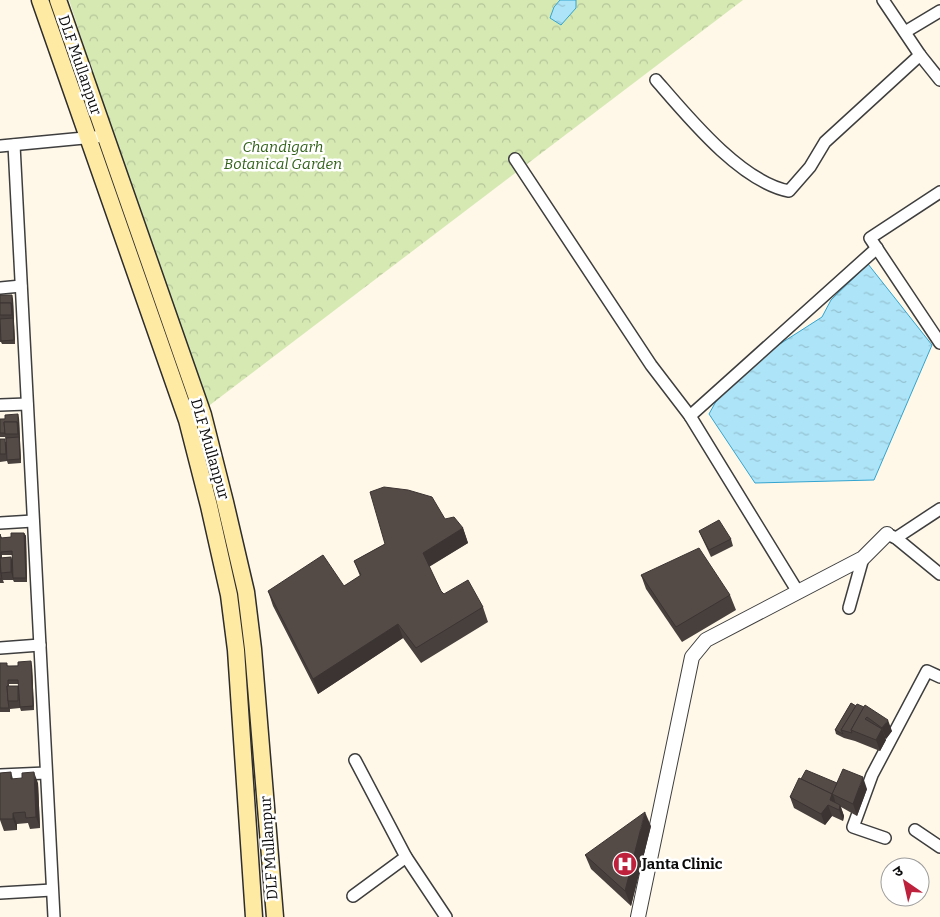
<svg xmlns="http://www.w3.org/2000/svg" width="940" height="917" viewBox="0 0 940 917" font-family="Bitter,'Noto Sans Devanagari',serif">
	<defs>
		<pattern id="park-crowns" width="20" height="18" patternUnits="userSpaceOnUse" patternTransform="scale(1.25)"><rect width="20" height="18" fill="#d6e9b3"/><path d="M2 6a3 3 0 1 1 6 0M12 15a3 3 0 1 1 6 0" fill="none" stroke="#b6c699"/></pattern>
		<pattern id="water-ripples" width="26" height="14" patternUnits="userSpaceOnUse" patternTransform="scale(1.25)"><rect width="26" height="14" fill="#ade4f7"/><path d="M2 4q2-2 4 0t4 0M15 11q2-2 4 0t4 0" fill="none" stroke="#94c2d2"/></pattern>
	</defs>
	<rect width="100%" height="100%" fill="#fff8e9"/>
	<path fill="url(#park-crowns)" d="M69 0H743L202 411Z"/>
	<g fill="url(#water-ripples)" stroke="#33a4cf">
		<path d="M560 0H576V8L561 25 550 18 554 7Z"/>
		<path d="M868 264 932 345 874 480 755 483 709 414 730 376 822 317 831 300Z"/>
	</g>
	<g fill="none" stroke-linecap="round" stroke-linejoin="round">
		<g stroke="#3e3e3e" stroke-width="14">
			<g id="minor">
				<path d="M883 0 920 55 940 80"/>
				<path d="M905 32 940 11"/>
				<path d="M656 80C688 117 741 182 789 191L810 167 825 142 920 55"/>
				<path d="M14 145 54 917"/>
				<path d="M0 146 105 136"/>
				<path d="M515 159 651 365 690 416 798 592"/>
				<path d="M940 192 870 238 940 343"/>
				<path d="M0 288 21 286"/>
				<path d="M0 405 27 404"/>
				<path d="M690 416 877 248"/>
				<path d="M0 523 33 521"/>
				<path d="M887 534 896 538 940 574"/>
				<path d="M896 538 940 509"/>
				<path d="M849 608 863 558"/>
				<path d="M0 648 40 645"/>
				<path d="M355 760 406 857 446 917"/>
				<path d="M0 775 46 773"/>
				<path d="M915 830 940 847"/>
				<path d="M885 838 853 827 872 775 927 671 940 677"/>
				<path d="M0 893 52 890"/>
				<path d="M353 896 406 857"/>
			</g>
		</g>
		<g stroke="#3e3e3e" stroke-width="16">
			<path id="tertiary" d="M638 917 692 657 706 640 863 558 887 534"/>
		</g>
		<g stroke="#2d2d2d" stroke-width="19">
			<g id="secondary">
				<path d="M40 0 187 420 209 506 229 595 236 650 254 917"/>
				<path d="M58 0 203 415 225 502 246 592 253 649 275 917"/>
			</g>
		</g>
		<use href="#minor" stroke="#fff" stroke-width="11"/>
		<use href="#tertiary" stroke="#fff" stroke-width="14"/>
		<use href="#secondary" stroke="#ffeaa4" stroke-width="16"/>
	</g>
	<g fill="#48403d" fill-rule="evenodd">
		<path d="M0 295 13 299 15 344H2L1 342H0Z"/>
		<path d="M19 418 21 463 8 464 7 461 0 462V439L6 442 5 437H0V419Z"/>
		<path d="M445 519 463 528 468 543 429 567 441 591 444 594 483 607 488 622 421 663 403 638 318 694 273 606 268 591 344 586 360 576 354 561 385 544Z"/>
		<path d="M699 531 731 539 733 546 711 557 702 538Z"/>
		<path d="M24 533 26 536 27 582H14L13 580H3L4 583H0V534L2 538 11 537ZM2 555H12V561L11 557 2 558Z"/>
		<path d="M641 575 730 595 736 610 682 642 646 589Z"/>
		<path d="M0 663 9 666 32 665 34 710 21 711 20 708 10 709V712H0ZM9 684H19V689L18 686H9Z"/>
		<path d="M851 703 892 731 886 739 884 737 886 740 880 751 855 741 844 738 836 734 835 730Z"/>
		<path d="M11 772 13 779 38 783 40 828 30 829 28 823 17 824V830L4 831 0 820V773Z"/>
		<path d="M801 779 837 783 867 789 857 816 841 807 844 816 843 821 832 816 825 825 794 808 790 797Z"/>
		<path d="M651 826 631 906 591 869 585 855Z"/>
	</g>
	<g fill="#3b3432">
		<path d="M12 295 13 299 14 322 12 315 11 303Z"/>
		<path d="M13 318 14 322 15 344 14 340Z"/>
		<path d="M18 414 19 418 21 463 20 459 19 437 18 434 17 422Z"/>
		<path d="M463 528 468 543 428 567 423 553Z"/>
		<path d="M24 533 26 536 27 582 26 578Z"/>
		<path d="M11 557 14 565V580L11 572Z"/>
		<path d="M398 624 403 638 318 694 313 679Z"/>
		<path d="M31 661 32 665 34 710 33 706Z"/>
		<path d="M888 720 892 731 886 739 882 728Z"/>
		<path d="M882 729 886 740 880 751 876 740Z"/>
		<path d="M34 772 38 783 40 828 36 817Z"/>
		<path d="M863 777 867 789 857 816 853 804Z"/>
		<path d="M832 794 834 797 836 805 830 800Z"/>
		<path d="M828 805 832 816 825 825 821 814Z"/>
		<path d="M840 805 844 816 843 821 839 810Z"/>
		<path d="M645 812 651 826 631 906 625 891Z"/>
		<path d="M13 813 17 824V830L13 819Z"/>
	</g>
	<g fill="#544b47" stroke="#3b3432">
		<path d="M0 295H12V306L11 303H0Z"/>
		<path d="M0 303H11L12 315H0Z"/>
		<path d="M13 318 14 340 1 341 0 319Z"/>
		<path d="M18 414V425L17 422H4L5 433H0V419H5V415Z"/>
		<path d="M4 422H17L18 434H5Z"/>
		<path d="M19 437 20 459 7 460 6 438Z"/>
		<path d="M0 439H5L6 454H0Z"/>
		<path d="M384 487 408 490 432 497 445 519 454 517 463 528 423 553 441 591 444 594 468 580 483 607 416 648 398 624 313 679 268 591 323 555 344 586 361 575 354 561 385 544 370 492Z"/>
		<path d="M719 520 731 539 709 550 699 531Z"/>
		<path d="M11 533H24L26 578H13L12 551 1 552V558H0L1 573 2 579H0V534L1 538 11 537Z"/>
		<path d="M699 548 730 595 676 627 641 575Z"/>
		<path d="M11 557V572L1 573 0 558Z"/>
		<path d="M31 661 33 706 20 707 18 680H8V686H7L8 701 9 708H0V663H7V666H18V662Z"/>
		<path d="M7 686H18V701H8Z"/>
		<path d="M851 703 856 706 841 730 843 734 835 730Z"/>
		<path d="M857 704 864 707 851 730 852 733 841 730Z"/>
		<path d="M865 705 888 720 882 728 867 717 865 719 882 729 876 740 851 730Z"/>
		<path d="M843 769 863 777 853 804 832 794Z"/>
		<path d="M806 770 837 783 832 794 801 779Z"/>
		<path d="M11 772V779L22 778V773L34 772 36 817 26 818 25 812 13 813V819H0V773Z"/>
		<path d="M799 778 832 794 830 800 840 805 839 810 828 805 821 814 790 797Z"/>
		<path d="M645 812 625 891 585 855Z"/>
	</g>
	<defs>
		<g id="hospital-disc" transform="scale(1.25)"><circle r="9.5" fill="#bd213c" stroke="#fff"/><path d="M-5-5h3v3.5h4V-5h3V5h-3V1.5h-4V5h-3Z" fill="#fff"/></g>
	</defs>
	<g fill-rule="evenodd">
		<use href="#hospital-disc" x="625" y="864"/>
	</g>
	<g text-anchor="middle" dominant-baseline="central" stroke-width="5" stroke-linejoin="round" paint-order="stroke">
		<g font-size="15" fill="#0b0b0b" stroke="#fff">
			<text transform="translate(80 65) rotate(71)">DLF Mullanpur</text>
			<text transform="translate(210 449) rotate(74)">DLF Mullanpur</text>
			<text transform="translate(269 848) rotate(-94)">DLF Mullanpur</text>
		</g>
		<g font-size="15" font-style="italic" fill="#33631b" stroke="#fff">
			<text x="283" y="147">Chandigarh<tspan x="283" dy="17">Botanical Garden</tspan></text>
		</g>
		<g font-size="15" font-weight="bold" fill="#0b0b0b" stroke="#fff" text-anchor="start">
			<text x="642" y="864">Janta Clinic</text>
		</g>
	</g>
	<g transform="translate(905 882) rotate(326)"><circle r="24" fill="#ffffff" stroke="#9d9d9d"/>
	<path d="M0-4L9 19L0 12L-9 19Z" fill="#bd213c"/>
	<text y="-8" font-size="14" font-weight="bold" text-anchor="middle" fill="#0b0b0b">उ</text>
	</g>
</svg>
